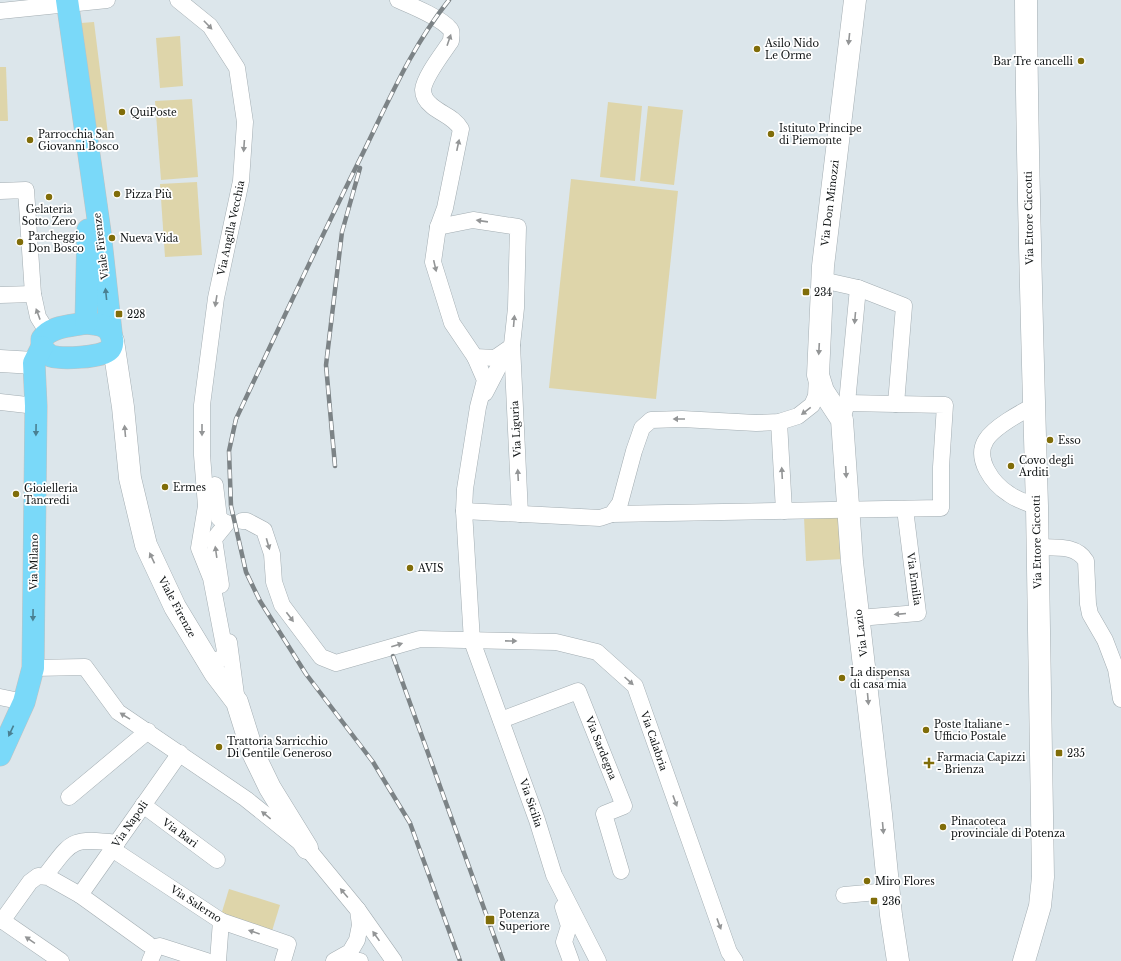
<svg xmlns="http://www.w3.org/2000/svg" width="1121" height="961" viewBox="0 0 1121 961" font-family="'Libre Baskerville',serif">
	<rect width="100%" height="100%" fill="#dce6eb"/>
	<g fill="#ded5aa">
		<path d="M94 22 108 134 92 135 81 23Z"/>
		<path d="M180 36 183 86 160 88 156 38Z"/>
		<path d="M0 67H6L8 121H0Z"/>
		<path d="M192 99 198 177 161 180 155 101Z"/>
		<path d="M608 102 642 106 635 181 600 177Z"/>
		<path d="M648 106 683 110 674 185 640 181Z"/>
		<path d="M571 179 678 191 656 399 549 388Z"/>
		<path d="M197 182 202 255 165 257 160 184Z"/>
		<path d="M842 515 844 559 806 561 804 517Z"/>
		<path d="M229 889 280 905 272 931 221 915Z"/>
	</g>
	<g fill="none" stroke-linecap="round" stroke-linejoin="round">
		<g stroke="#a3adb2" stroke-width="17">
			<g id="street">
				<path d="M178 0 210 26 237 68 245 122 241 181 216 298 202 405V455L206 506 199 548 211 578 225 651 223 658 213 661 205 658"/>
				<path d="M398 0C412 6 440 17 450 29 453 32 451 36 451 41 443 53 424 77 423 90 423 97 427 102 432 106 443 115 454 117 461 129L445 208 438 227 473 220 518 227 516 308 512 345 499 366 485 393"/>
				<path d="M0 11 107 0"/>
				<path d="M0 191 26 190 33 294 38 317 48 333"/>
				<path d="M438 227 433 262 452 323 475 357 495 358 508 349"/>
				<path d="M822 280 858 288 847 403 844 413"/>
				<path d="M858 288 904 306 896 404"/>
				<path d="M0 295 33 294"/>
				<path d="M512 345 520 514"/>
				<path d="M475 357 485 380 478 407 465 489 464 511 472 641 537 820 554 875 598 961"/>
				<path d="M0 402 36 406"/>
				<path d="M1033 406C1020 413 994 427 986 440 974 459 993 484 1009 494 1017 500 1028 503 1037 507"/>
				<path d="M779 422 784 511"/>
				<path d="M215 485 219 518 225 523"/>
				<path d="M464 511 600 518 612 514 620 503 634 451 642 428 651 420 682 419 756 423 779 422 798 416 812 405 816 396 817 377"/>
				<path d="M612 514 941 508V467L945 405 847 403"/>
				<path d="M242 521H247L264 530 272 554 274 582 282 605 321 657 336 663 420 639 556 642 597 652 635 686 729 952 735 961"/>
				<path d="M1037 547C1054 548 1076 544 1086 561L1088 604 1090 614 1105 640 1116 669 1121 699"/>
				<path d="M221 585 214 539 227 523"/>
				<path d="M859 618 918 613 905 509"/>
				<path d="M229 642 237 702"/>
				<path d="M33 668 85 667 118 712 246 799 307 848 358 910 360 925 357 940 350 952 334 961"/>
				<path d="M0 697 24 702"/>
				<path d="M501 720 578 691 624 806 604 814 621 871"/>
				<path d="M69 797 148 731"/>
				<path d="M143 805 217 860"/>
				<path d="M112 849 221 921 288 944 283 961"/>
				<path d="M45 876C72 841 70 837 117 843"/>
				<path d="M80 895 148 944"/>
				<path d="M844 895 889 891"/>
				<path d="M563 907 569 926 564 942 571 961"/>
				<path d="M358 910 394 961"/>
				<path d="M0 919 61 961"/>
				<path d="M2 921 30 882 38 876 48 877 80 895 180 753"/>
				<path d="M337 960 360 961"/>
				<path d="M150 961 156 947 160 946 207 961"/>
				<path d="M218 961 221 921"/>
			</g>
		</g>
		<g stroke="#a3adb2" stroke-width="23">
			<g id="secondary">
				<path d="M855 0 823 266 818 375 823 391 842 420 852 562 881 814 891 915 898 961"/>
				<path d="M113 341 123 407 130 478 146 545 175 607 215 673 237 702 253 753 270 788 307 848"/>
				<path d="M0 361 34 363"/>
				<path d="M1024 961 1040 906 1043 877C1040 753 1040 630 1037 506 1032 338 1027 169 1026 0"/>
			</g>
		</g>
		<g stroke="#c1c2c2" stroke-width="23">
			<g id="primary">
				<path d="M67 0 100 232 111 332"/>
				<path d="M86 323C98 324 110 325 112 338 113 342 112 347 109 350 101 358 61 359 51 356 47 354 44 351 42 347V339C50 326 72 326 86 323Z"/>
				<path d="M86 323 88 230"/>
				<path d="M0 755 24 702 33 668 36 406 34 363 42 347"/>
			</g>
		</g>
		<use href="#street" stroke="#fff" stroke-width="16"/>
		<use href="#secondary" stroke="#fff" stroke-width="22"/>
		<use href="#primary" stroke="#7ad9f9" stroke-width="22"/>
		<g stroke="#7c8386" stroke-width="4.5">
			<g id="rail">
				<path d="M449 0C412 46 389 100 363 153 319 241 278 330 236 419L229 451 231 506 246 572 260 601 306 674 373 762 410 823 460 961"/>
				<path d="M335 466 326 365 342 232 360 168"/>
				<path d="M393 656 503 961"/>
			</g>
		</g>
		<use href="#rail" stroke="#fff" stroke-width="3" stroke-dasharray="9" stroke-linecap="butt"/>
	</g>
	<defs><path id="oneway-solid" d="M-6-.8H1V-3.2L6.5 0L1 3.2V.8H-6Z"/></defs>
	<g fill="#939596">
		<use href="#oneway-solid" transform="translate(208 25) rotate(46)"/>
		<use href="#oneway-solid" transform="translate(849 39) rotate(96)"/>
		<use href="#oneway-solid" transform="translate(449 40) rotate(-71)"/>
		<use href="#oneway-solid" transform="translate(458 145) rotate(-78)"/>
		<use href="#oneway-solid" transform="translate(244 146) rotate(94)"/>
		<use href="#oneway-solid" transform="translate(482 221) rotate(-172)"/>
		<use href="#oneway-solid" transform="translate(435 266) rotate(77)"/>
		<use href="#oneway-solid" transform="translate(216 301) rotate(99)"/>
		<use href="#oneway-solid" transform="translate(38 314) rotate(-110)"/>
		<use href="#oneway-solid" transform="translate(855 318) rotate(95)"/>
		<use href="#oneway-solid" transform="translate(514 321) rotate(-85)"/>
		<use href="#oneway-solid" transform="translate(819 349) rotate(93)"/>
		<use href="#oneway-solid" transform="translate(806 411) rotate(142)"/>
		<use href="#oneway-solid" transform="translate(679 419) rotate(180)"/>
		<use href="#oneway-solid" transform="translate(202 430) rotate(90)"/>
		<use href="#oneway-solid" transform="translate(125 431) rotate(-95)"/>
		<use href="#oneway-solid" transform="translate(846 472) rotate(87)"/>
		<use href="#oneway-solid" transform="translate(782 473) rotate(-93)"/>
		<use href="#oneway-solid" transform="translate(518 475) rotate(-93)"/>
		<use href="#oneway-solid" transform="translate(268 544) rotate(74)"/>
		<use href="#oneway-solid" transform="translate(216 552) rotate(-98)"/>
		<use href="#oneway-solid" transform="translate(152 558) rotate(-115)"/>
		<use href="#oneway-solid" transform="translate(900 614) rotate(175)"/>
		<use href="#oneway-solid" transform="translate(290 617) rotate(53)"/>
		<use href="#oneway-solid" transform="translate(511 641) rotate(1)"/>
		<use href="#oneway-solid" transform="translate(397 645) rotate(-17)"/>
		<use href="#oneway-solid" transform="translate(629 681) rotate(42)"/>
		<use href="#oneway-solid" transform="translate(868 699) rotate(85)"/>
		<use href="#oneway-solid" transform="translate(125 716) rotate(-148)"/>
		<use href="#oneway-solid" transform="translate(675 801) rotate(70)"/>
		<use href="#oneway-solid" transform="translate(266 815) rotate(-141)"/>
		<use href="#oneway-solid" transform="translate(883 828) rotate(85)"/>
		<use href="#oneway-solid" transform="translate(344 893) rotate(-130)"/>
		<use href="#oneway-solid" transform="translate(719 924) rotate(70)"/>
		<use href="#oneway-solid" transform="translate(254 932) rotate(-161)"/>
		<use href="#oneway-solid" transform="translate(376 936) rotate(-125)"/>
		<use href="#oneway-solid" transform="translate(30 940) rotate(-146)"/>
	</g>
	<g fill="#4a8092">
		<use href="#oneway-solid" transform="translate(106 294) rotate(-96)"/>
		<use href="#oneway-solid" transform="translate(36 430) rotate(91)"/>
		<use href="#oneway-solid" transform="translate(33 615) rotate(91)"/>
		<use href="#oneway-solid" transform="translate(11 731) rotate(115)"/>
	</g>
	<g fill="#806d09" stroke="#fff" stroke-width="1.5">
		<circle cx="757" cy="49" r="4"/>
		<circle cx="1081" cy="61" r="4"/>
		<circle cx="122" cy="112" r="4"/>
		<circle cx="771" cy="134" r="4"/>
		<circle cx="30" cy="140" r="4"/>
		<circle cx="117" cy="194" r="4"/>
		<circle cx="49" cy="197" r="4"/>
		<circle cx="112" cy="238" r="4"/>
		<circle cx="20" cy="242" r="4"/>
		<rect x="802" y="288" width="8" height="8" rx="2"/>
		<rect x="115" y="310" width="8" height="8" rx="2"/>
		<circle cx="1050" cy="440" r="4"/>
		<circle cx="1011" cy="466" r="4"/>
		<circle cx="165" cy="487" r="4"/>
		<circle cx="16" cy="494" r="4"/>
		<circle cx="410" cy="568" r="4"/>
		<circle cx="842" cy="678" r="4"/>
		<circle cx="926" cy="730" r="4"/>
		<circle cx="219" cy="747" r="4"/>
		<rect x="1055" y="749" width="8" height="8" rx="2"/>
		<path d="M927 757h4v4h4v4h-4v4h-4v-4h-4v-4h4z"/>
		<circle cx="943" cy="827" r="4"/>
		<circle cx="867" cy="881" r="4"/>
		<rect x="870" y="897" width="8" height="8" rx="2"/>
		<rect x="485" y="915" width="10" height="10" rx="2"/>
	</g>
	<g text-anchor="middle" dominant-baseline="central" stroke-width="3.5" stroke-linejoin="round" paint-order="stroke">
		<g font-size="10" fill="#101415" stroke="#fff" text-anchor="start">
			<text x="765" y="43">Asilo Nido<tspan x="765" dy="12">Le Orme</tspan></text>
			<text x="1073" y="61" text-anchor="end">Bar Tre cancelli</text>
			<text x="130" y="112">QuiPoste</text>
			<text x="779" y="128">Istituto Principe<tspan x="779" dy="12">di Piemonte</tspan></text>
			<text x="38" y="134">Parrocchia San<tspan x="38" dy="12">Giovanni Bosco</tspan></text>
			<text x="125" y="194">Pizza Più</text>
			<text x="49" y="209" text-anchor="middle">Gelateria<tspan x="49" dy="12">Sotto Zero</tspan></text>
			<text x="28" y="236">Parcheggio<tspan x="28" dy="12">Don Bosco</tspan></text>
			<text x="120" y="238">Nueva Vida</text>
			<text x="814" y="292">234</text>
			<text x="127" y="314">228</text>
			<text x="1058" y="440">Esso</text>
			<text x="1019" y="460">Covo degli<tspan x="1019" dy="12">Arditi</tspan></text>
			<text x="173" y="487">Ermes</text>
			<text x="24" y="488">Gioielleria<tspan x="24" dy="12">Tancredi</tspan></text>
			<text x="418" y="568">AVIS</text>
			<text x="850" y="672">La dispensa<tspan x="850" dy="12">di casa mia</tspan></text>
			<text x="934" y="724">Poste Italiane -<tspan x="934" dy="12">Ufficio Postale</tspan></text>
			<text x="227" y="741">Trattoria Sarricchio<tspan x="227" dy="12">Di Gentile Generoso</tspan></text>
			<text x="1067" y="753">235</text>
			<text x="937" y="757">Farmacia Capizzi<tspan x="937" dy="12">- Brienza</tspan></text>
			<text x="951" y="821">Pinacoteca<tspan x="951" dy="12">provinciale di Potenza</tspan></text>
			<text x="875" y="881">Miro Flores</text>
			<text x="882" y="901">236</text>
			<text x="499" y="914">Potenza<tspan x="499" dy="12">Superiore</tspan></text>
		</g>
		<g font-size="10" fill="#101415" stroke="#fff">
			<text transform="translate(830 203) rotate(-83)">Via Don Minozzi</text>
			<text transform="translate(1029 218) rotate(-91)">Via Ettore Ciccotti</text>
			<text transform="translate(231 228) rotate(-78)">Via Angilla Vecchia</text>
			<text transform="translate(101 246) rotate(-97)">Viale Firenze</text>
			<text transform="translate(516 429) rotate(-93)">Via Liguria</text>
			<text transform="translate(1037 542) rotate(-91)">Via Ettore Ciccotti</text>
			<text transform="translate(34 562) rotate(-89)">Via Milano</text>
			<text transform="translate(914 579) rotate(82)">Via Emilia</text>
			<text transform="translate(177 607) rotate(62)">Viale Firenze</text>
			<text transform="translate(861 633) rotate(-97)">Via Lazio</text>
			<text transform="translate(654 741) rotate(71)">Via Calabria</text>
			<text transform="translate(601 748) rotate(68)">Via Sardegna</text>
			<text transform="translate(531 803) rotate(71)">Via Sicilia</text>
			<text transform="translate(130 824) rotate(-55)">Via Napoli</text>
			<text transform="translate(180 833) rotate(36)">Via Bari</text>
			<text transform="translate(196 904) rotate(33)">Via Salerno</text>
		</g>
	</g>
</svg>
